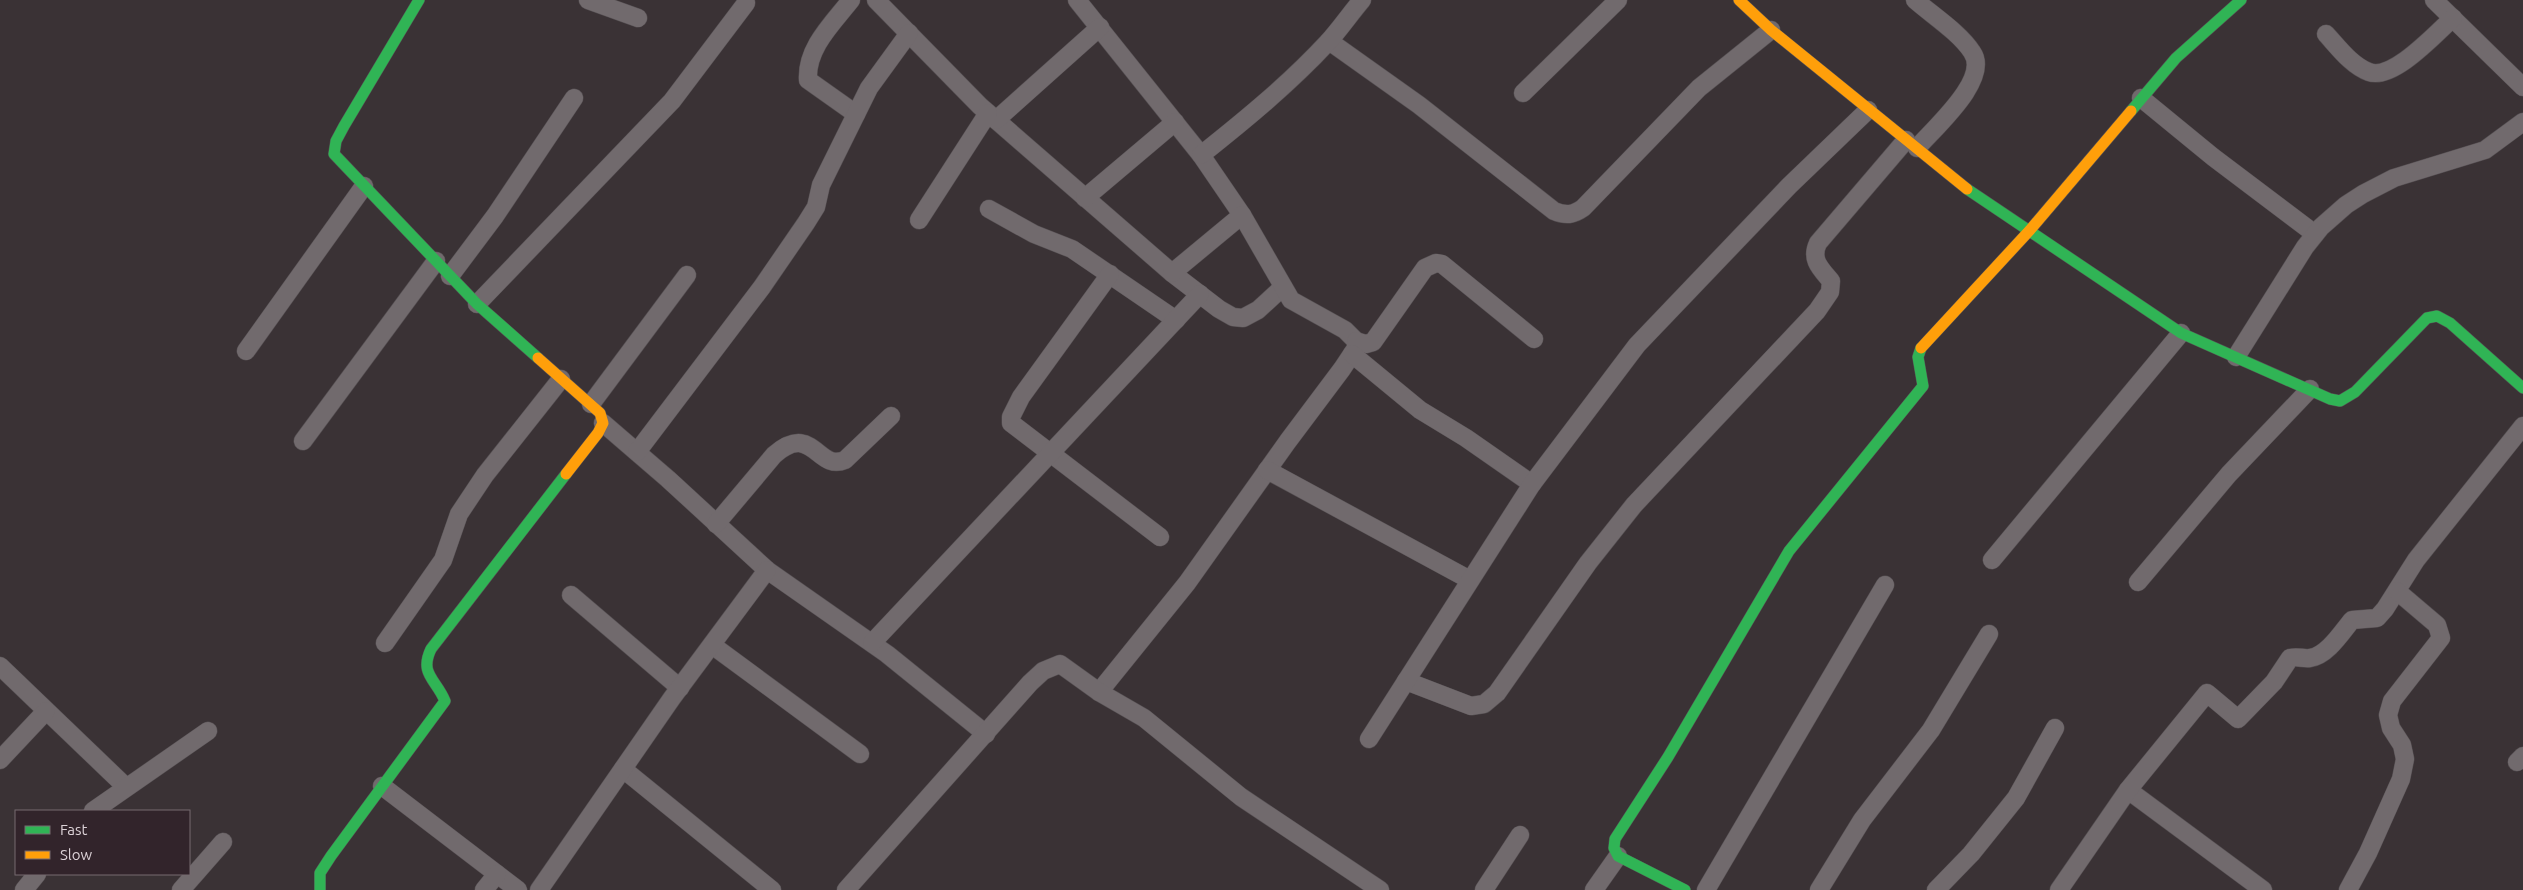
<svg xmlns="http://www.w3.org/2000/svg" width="2523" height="890" viewBox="0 0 2523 890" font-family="Ubuntu,sans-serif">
	<rect width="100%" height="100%" fill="#3a3235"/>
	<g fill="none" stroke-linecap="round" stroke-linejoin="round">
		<g stroke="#554f52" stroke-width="19">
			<g id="street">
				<path d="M588 0 638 18"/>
				<path d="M851 0C833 23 806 48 808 80L856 114"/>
				<path d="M876 0 980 106 1172 273 1219 309 1233 317 1243 318 1258 310 1283 287"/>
				<path d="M1077 0 1201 155 1242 215 1291 300 1345 330 1356 341V348L1342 369 1288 441 1187 583 1099 692"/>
				<path d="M1915 0C1932 15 1960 33 1972 52 1991 79 1934 128 1917 148"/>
				<path d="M2434 0 2523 87"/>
				<path d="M2326 34C2338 47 2352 66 2369 72 2393 81 2436 33 2453 18"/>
				<path d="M1329 41 1419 105 1554 211C1566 216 1573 215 1583 208L1699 88 1771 30"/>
				<path d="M1523 93 1618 0"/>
				<path d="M2141 98 2213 157 2315 234"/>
				<path d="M996 120 1100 27"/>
				<path d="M1201 155C1245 120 1289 84 1328 42 1340 29 1350 14 1362 0"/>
				<path d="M1085 198 1175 122"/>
				<path d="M989 209 1034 234 1072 249 1176 320"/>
				<path d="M919 220 988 113"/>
				<path d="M1172 273 1242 215"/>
				<path d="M1110 274 1021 397 1011 417V423L1160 537"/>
				<path d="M450 276 495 216 574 98"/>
				<path d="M477 304 672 101 746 3"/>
				<path d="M1356 341 1366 344 1373 342 1425 268 1436 263 1442 264 1534 339"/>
				<path d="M246 351 364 186"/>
				<path d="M1352 354 1420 410 1466 438 1532 484"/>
				<path d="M2236 357 2305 247 2321 227 2346 205 2363 194 2394 178 2485 150 2523 122"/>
				<path d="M591 404 687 275"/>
				<path d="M603 423 668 479 767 570 887 654 986 734"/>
				<path d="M303 441 436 261"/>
				<path d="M637 452 762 287 806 223 816 207 821 185 869 88 909 33"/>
				<path d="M1267 470 1470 580"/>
				<path d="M716 524 774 455C813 421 817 472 845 460L891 416"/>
				<path d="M1992 560 2181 333"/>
				<path d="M2138 582 2229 474 2310 389"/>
				<path d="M571 595 680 688"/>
				<path d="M385 643 443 560 459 514 485 475 561 379"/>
				<path d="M872 643 1200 294"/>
				<path d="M712 645 860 754"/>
				<path d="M0 666 126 787"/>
				<path d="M1406 681 1471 706 1484 704 1497 693 1588 563 1634 505 1817 311 1830 292 1831 281C1821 269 1810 260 1818 243L1906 140"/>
				<path d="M1369 739 1532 484 1637 345 1789 186 1868 110"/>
				<path d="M0 760 46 711"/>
				<path d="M2517 762 2523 756"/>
				<path d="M623 769 772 890"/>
				<path d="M382 786 518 890"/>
				<path d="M2128 790 2263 890"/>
				<path d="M93 811 208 731"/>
				<path d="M24 890 37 874"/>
				<path d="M181 890 223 842"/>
				<path d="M484 890 497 874"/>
				<path d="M539 890 672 698 767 570"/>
				<path d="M846 890 1030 683 1043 671 1060 664 1099 692 1144 718 1241 797 1380 890"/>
				<path d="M1484 890 1520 835"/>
				<path d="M1594 890 1618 856"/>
				<path d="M1706 890 1885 585"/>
				<path d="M1819 890 1862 820 1931 730 1989 634"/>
				<path d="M1936 890 1971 854 2016 798 2055 728"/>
				<path d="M2059 890 2128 790 2207 693 2238 719 2274 682 2290 658C2298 656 2303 659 2310 658 2327 656 2342 632 2352 620L2377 618 2385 609 2416 560 2523 426"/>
				<path d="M2348 890 2368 853 2401 779 2405 759 2402 745 2391 728 2388 715 2392 701 2441 638 2437 625 2397 591"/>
			</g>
		</g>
		<g stroke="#554f52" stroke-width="12">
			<g id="fast">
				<path d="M419 0 344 126 336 141 334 154 477 304 538 358"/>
				<path d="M2131 111 2176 58 2241 0"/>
				<path d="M1967 189 2181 333 2330 399 2340 401 2355 392 2427 318 2437 316 2450 323 2523 388"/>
				<path d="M320 890V873L331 856 445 701C436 679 419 674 431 649L566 474"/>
				<path d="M1685 890 1618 856 1614 848 1615 839 1668 757 1789 551 1923 386 1918 357 1921 348"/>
			</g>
		</g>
		<g stroke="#554f52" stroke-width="12">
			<g id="slow">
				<path d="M1739 0 1771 30 1967 189"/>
				<path d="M1921 348 2030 230 2131 111"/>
				<path d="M538 358 600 413 603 423 598 433 566 474"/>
			</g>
		</g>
		<use href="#street" stroke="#716a6d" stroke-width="18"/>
		<use href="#fast" stroke="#30b455" stroke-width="11"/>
		<use href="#slow" stroke="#ff9f0a" stroke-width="11"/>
	</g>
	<rect x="15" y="810" width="175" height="65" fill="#32242b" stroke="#766a70"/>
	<rect x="25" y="826" width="25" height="8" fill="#30b455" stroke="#766a70"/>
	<text x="60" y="835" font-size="15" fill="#dcd2d7">Fast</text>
	<rect x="25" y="851" width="25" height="8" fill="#ff9f0a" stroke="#766a70"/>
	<text x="60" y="860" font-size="15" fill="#dcd2d7">Slow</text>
</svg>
